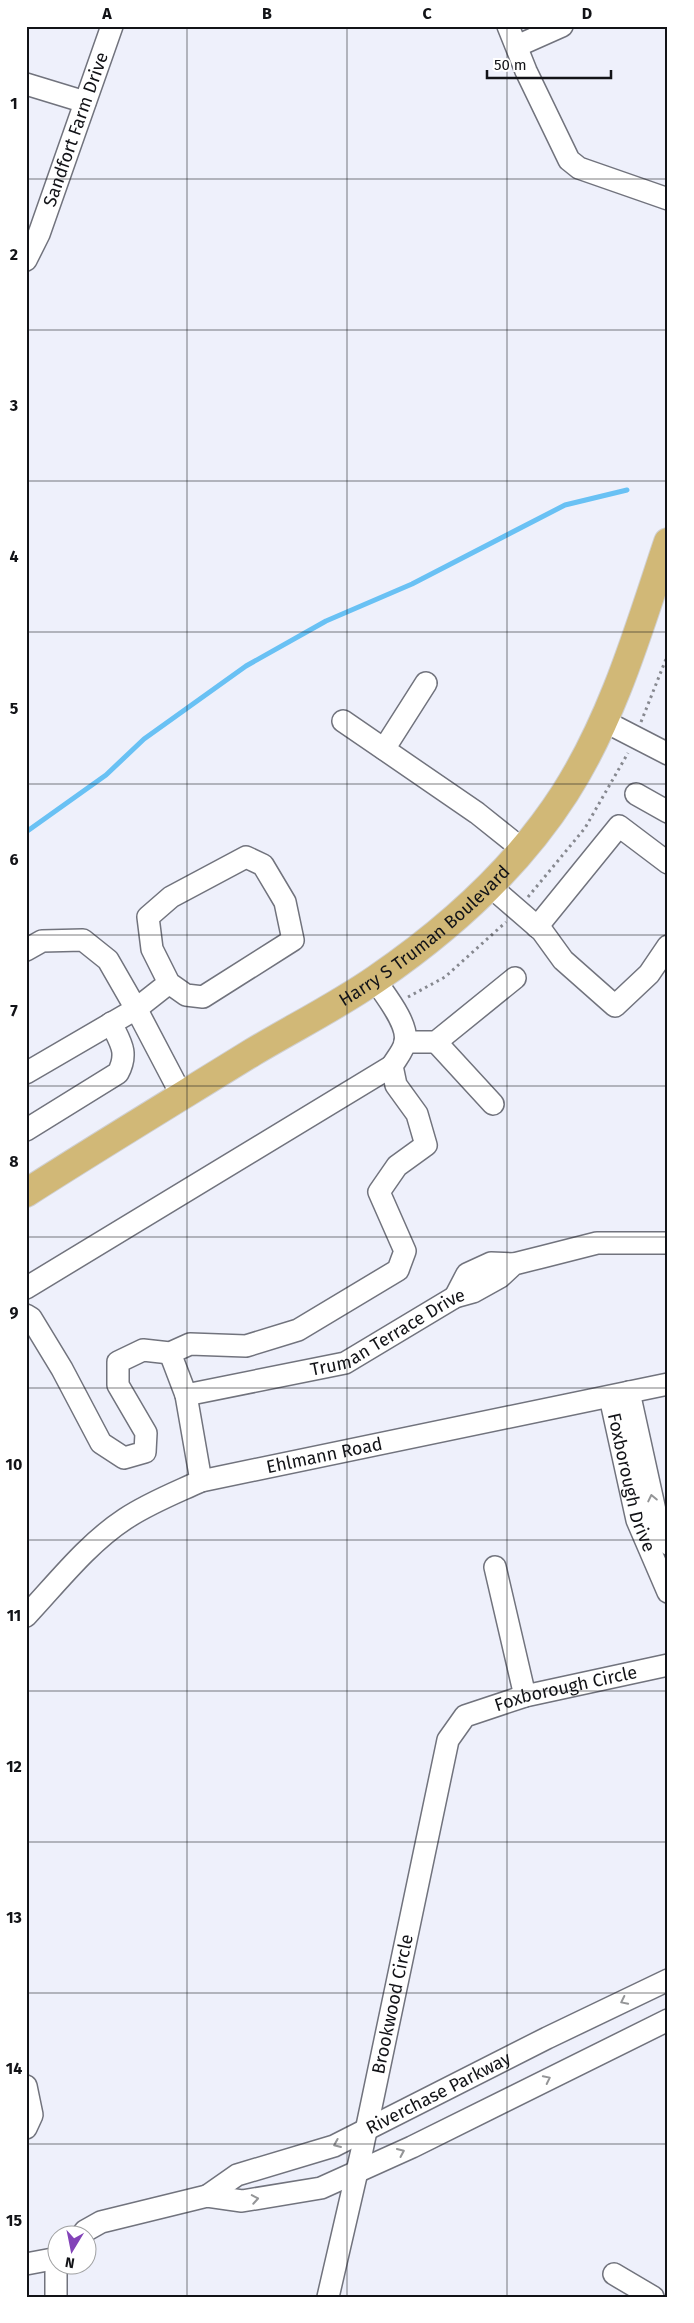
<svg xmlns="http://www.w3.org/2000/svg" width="694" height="2323" viewBox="0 0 694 2323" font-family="'Fira Sans',sans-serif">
	<rect width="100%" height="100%" fill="#eef0fb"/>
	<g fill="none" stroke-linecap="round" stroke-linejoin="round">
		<path stroke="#69c1f4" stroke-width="5" d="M26 832 106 775 144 739 246 666 326 621 412 584 565 505 627 490"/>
		<g stroke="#71737d" stroke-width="24">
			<g id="minor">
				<path d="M508 26 526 71 569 160 579 168 668 199"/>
				<path d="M517 46 562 26"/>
				<path d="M26 84 85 102"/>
				<path id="s1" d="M26 260 39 234 112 26"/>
				<path d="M343 721 477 813 522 849"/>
				<path d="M604 721 668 754"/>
				<path d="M384 749 426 683"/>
				<path d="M636 794 668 812"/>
				<path d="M490 886 542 931 563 960 615 1006 649 974 668 946"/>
				<path d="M537 927 619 826 668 863"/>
				<path d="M26 950 42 941 83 940 108 960 139 1014 182 1096"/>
				<path d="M405 1042H436L515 978"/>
				<path d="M436 1042 493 1104"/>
				<path d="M26 1073 136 1009 169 983 186 995 203 997 293 940 285 902 263 865 246 857 171 897 148 917 152 949 169 983"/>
				<path d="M26 1130 118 1073C129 1052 120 1042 111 1023"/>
				<path d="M26 1288 392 1066"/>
				<path d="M455 1297 467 1274 491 1263 514 1264"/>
				<path d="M26 1315 31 1318 62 1369 101 1443 124 1458 145 1452 146 1433 118 1385V1362L143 1350 170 1353 190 1344 246 1346 298 1330 398 1270 405 1251 379 1192 397 1166 426 1145 417 1114 396 1085 392 1066C396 1059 404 1050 405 1042 409 1024 385 995 375 980"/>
				<path d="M170 1353 186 1395"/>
				<path d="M629 1392 656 1515 668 1544"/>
				<path id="s2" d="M610 1397 637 1520 668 1592"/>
				<path id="s3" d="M201 1481 186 1395 345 1363 455 1297 473 1292 500 1277 514 1264 542 1257 597 1243H668"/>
				<path d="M495 1567 525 1696"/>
				<path id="s4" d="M26 1616C57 1583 87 1544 125 1519 149 1503 175 1493 201 1481L668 1384"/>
				<path d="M26 2086 32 2115 26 2128"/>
				<path id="s5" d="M207 2196 237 2175 334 2146 547 2038 668 1980"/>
				<path d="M81 2236 85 2231 101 2222 207 2196 242 2201 321 2188 412 2147 668 2020"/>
				<path d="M56 2259V2297"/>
				<path d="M26 2264 58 2258"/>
				<path d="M614 2274 653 2297"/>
				<path id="s6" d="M328 2297 362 2150 448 1740 465 1716 525 1696 668 1665"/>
			</g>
		</g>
		<g stroke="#d0d0d1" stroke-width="30">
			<g id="major">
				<path id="s7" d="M26 1193C101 1145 177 1099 253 1052 293 1028 337 1006 376 979 449 929 517 868 565 793 614 716 639 628 668 542"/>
			</g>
		</g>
		<g stroke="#86888f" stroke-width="3" stroke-dasharray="2.5 4" stroke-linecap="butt">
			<path d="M641 722 668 654"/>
			<path d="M528 897 585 828 628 753"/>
			<path d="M408 997 445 977 506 922"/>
		</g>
		<use href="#minor" stroke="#fff" stroke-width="21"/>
		<use href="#major" stroke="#d1b877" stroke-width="28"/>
	</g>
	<defs><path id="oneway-chevron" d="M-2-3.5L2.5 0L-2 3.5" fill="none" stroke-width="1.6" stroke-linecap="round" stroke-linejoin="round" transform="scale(1.25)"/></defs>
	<g stroke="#949597">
		<use href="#oneway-chevron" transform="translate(652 1498) rotate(-102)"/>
		<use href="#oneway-chevron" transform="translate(624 2001) rotate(154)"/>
		<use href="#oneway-chevron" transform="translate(547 2079) rotate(-26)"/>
		<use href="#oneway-chevron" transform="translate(337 2144) rotate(157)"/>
		<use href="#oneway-chevron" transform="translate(401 2152) rotate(-24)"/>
		<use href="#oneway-chevron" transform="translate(255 2199) rotate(-10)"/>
	</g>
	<path fill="none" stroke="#121317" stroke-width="1" stroke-opacity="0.55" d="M187 26V2297M347 26V2297M507 26V2297M26 179H668M26 330H668M26 481H668M26 632H668M26 784H668M26 935H668M26 1086H668M26 1237H668M26 1388H668M26 1540H668M26 1691H668M26 1842H668M26 1993H668M26 2144H668"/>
	<g text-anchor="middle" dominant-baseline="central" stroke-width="4.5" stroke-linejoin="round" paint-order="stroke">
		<g font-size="18" fill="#121317" stroke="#fff">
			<text stroke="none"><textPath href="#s1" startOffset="140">Sandfort Farm Drive</textPath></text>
			<text stroke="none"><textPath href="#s7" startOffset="475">Harry S Truman Boulevard</textPath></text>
			<text stroke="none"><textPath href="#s3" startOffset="301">Truman Terrace Drive</textPath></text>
			<text stroke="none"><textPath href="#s4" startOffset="350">Ehlmann Road</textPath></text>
			<text stroke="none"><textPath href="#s2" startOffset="88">Foxborough Drive</textPath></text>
			<text stroke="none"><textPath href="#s6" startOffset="704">Foxborough Circle</textPath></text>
			<text stroke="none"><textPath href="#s6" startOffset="300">Brookwood Circle</textPath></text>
			<text stroke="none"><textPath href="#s5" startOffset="255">Riverchase Parkway</textPath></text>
		</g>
	</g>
	<rect width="694" height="2323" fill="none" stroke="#ffffff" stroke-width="55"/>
	<g transform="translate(72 2250) rotate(190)"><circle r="24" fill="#ffffff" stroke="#a0a1a2"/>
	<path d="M0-4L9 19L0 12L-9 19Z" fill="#8343b8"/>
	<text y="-8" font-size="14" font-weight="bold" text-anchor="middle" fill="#121317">N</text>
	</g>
	<path d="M487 70v8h124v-8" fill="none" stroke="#121317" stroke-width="2.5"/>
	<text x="494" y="70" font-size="15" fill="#121317" stroke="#ffffff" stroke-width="4" paint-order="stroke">50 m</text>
	<rect x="28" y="28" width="638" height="2268" fill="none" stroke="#121317" stroke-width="2"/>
	<g font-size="16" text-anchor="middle" font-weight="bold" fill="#121317">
		<text x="107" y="19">A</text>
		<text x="267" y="19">B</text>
		<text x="427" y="19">C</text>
		<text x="587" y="19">D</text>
		<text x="14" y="109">1</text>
		<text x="14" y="260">2</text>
		<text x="14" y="411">3</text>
		<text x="14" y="562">4</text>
		<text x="14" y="714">5</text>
		<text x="14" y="865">6</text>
		<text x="14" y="1016">7</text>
		<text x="14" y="1167">8</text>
		<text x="14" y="1318">9</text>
		<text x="14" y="1470">10</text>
		<text x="14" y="1621">11</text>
		<text x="14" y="1772">12</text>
		<text x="14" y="1923">13</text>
		<text x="14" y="2074">14</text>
		<text x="14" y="2226">15</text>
	</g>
</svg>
